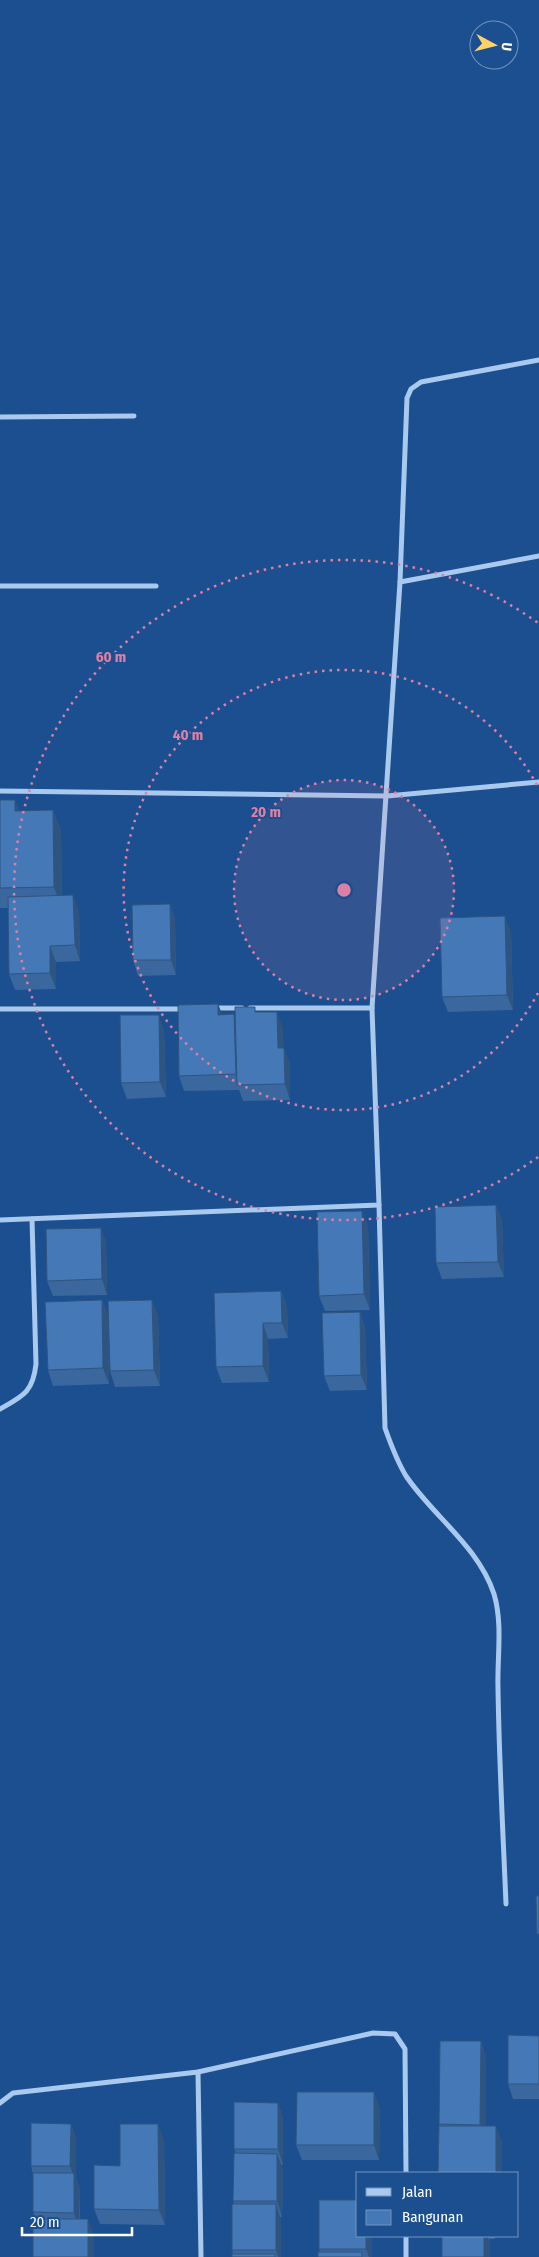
<svg xmlns="http://www.w3.org/2000/svg" width="539" height="2257" viewBox="0 0 539 2257" font-family="'Fira Sans Condensed',sans-serif">
	<rect width="100%" height="100%" fill="#1b4f8f"/>
	<g fill="none" stroke-linecap="round" stroke-linejoin="round">
		<g stroke="#a9c9ee" stroke-width="5">
			<path d="M0 417 134 416"/>
			<path d="M400 582 407 398 411 389 421 382 539 360"/>
			<path d="M0 586H156"/>
			<path d="M0 791 387 796 539 782"/>
			<path d="M213 1008H242"/>
			<path d="M250 1008H372"/>
			<path d="M0 1009H184"/>
			<path d="M379 1205 385 1428C391 1445 397 1461 406 1476 433 1516 478 1546 494 1594 503 1624 497 1658 498 1688 499 1760 503 1832 506 1904"/>
			<path d="M0 1220 379 1205 372 1008 400 582 539 556"/>
			<path d="M0 1409C23 1396 33 1392 36 1364L32 1219"/>
			<path d="M198 2072 201 2257"/>
			<path d="M0 2103 13 2093 198 2072 373 2033 395 2034 405 2049 406 2173"/>
			<path d="M406 2236V2257"/>
		</g>
	</g>
	<g fill="#3a679d">
		<path d="M0 800H15L19 811 53 810 61 831 62 896 79 911 80 961 56 962V989L15 990 9 974 8 908H0Z"/>
		<path d="M170 904 175 920 176 975 138 976 133 960Z"/>
		<path d="M511 932 513 1010 448 1012 442 997Z"/>
		<path d="M218 1004 222 1015 234 1014 236 1017 257 1012 283 1028V1048L290 1064V1100L243 1101 239 1090 184 1091 179 1076Z"/>
		<path d="M164 1030 166 1097 127 1099 121 1083Z"/>
		<path d="M496 1205 502 1221 504 1277 442 1279 436 1263Z"/>
		<path d="M368 1226 370 1310 325 1311 319 1296Z"/>
		<path d="M101 1228 106 1243 107 1295 53 1296 47 1281Z"/>
		<path d="M281 1291 287 1307 288 1338 268 1339 269 1382 222 1383 216 1367Z"/>
		<path d="M102 1300 108 1316 109 1384 53 1386 48 1370Z"/>
		<path d="M360 1312 365 1327 367 1390 330 1391 324 1376Z"/>
		<path d="M158 1315 160 1386 115 1387 110 1371Z"/>
		<path d="M539 2036V2099H513L508 2084Z"/>
		<path d="M481 2041 486 2057V2126L502 2142V2173H438L439 2126V2124Z"/>
		<path d="M278 2103 283 2119V2165H281L283 2169 282 2217H280L281 2220V2257H232L233 2254 232 2250 234 2204 233 2201 236 2153 234 2149Z"/>
		<path d="M380 2108 379 2160H302L296 2145Z"/>
		<path d="M71 2124 76 2139V2178L80 2189V2219L94 2235V2257H33L35 2219 33 2212V2174L31 2166Z"/>
		<path d="M164 2140 165 2225 100 2224 94 2209 120 2166Z"/>
		<path d="M372 2236V2257H318L320 2252 319 2249Z"/>
		<path d="M442 2236H495V2239H489L490 2242V2257H442Z"/>
	</g>
	<g fill="#305480">
		<path d="M15 800 22 820 15 811Z"/>
		<path d="M53 810 61 831 62 908 54 887Z"/>
		<path d="M73 895 79 911 80 961 75 945Z"/>
		<path d="M170 904 175 920 176 975 171 960Z"/>
		<path d="M505 916 511 932 513 1010 507 995Z"/>
		<path d="M50 946 56 962V989L50 973Z"/>
		<path d="M218 1004 224 1019 218 1015Z"/>
		<path d="M277 1012 283 1028 284 1064 278 1048Z"/>
		<path d="M234 1014 240 1030V1085L236 1074Z"/>
		<path d="M159 1015 164 1030 166 1097 160 1082Z"/>
		<path d="M284 1048 290 1064V1100L285 1084Z"/>
		<path d="M496 1205 502 1221 504 1277 498 1262Z"/>
		<path d="M362 1211 368 1226 370 1310 364 1294Z"/>
		<path d="M101 1228 106 1243 107 1295 102 1279Z"/>
		<path d="M281 1291 287 1307 288 1338 282 1323Z"/>
		<path d="M102 1300 108 1316 109 1384 103 1368Z"/>
		<path d="M152 1300 158 1315 160 1386 154 1370Z"/>
		<path d="M360 1312 365 1327 367 1390 361 1375Z"/>
		<path d="M263 1323 268 1339 269 1382 263 1366Z"/>
		<path d="M481 2041 486 2057V2140L480 2125Z"/>
		<path d="M374 2092 380 2108 379 2160 374 2145Z"/>
		<path d="M278 2103 283 2119V2165L278 2149Z"/>
		<path d="M71 2124 76 2139V2178L80 2189 79 2229 74 2213V2177L70 2166Z"/>
		<path d="M158 2124 164 2140 165 2225 159 2210Z"/>
		<path d="M496 2126 502 2142V2173H496Z"/>
		<path d="M277 2154 283 2169 282 2217 277 2201Z"/>
		<path d="M276 2204 281 2220V2257H278L276 2250Z"/>
		<path d="M88 2219 94 2235V2257H88Z"/>
		<path d="M366 2236H372V2257H369L366 2249Z"/>
		<path d="M484 2236H487L490 2242V2257H484Z"/>
	</g>
	<g fill="#4478b7" stroke="#305480">
		<path d="M0 800H15V811L53 810 54 887 0 888Z"/>
		<path d="M73 895 75 945 50 946V973L9 974 8 897Z"/>
		<path d="M170 904 171 960H133L132 905Z"/>
		<path d="M505 916 507 995 442 997 440 918Z"/>
		<path d="M218 1004V1015L234 1014 236 1074 179 1076 178 1005Z"/>
		<path d="M235 1007H255V1012H277L278 1048H284L285 1084 237 1085Z"/>
		<path d="M120 1015H159L160 1082 121 1083Z"/>
		<path d="M496 1205 498 1262 436 1263 435 1207Z"/>
		<path d="M362 1211 364 1294 319 1296 317 1212Z"/>
		<path d="M101 1228 102 1279 47 1281 46 1229Z"/>
		<path d="M281 1291 282 1323H263V1366L216 1367 214 1293Z"/>
		<path d="M102 1300 103 1368 48 1370 45 1302Z"/>
		<path d="M152 1300 154 1370 110 1371 108 1301Z"/>
		<path d="M360 1312 361 1375 324 1376 322 1313Z"/>
		<path d="M536 1896H539V1934H537Z"/>
		<path d="M508 2035 539 2036V2084H508Z"/>
		<path d="M440 2041H481L480 2125 439 2124Z"/>
		<path d="M297 2092H374V2145H296Z"/>
		<path d="M234 2102 278 2103V2149H234Z"/>
		<path d="M31 2123 71 2124 70 2166H31Z"/>
		<path d="M120 2124H158L159 2210 94 2209V2165L120 2166Z"/>
		<path d="M439 2126H496V2173H438Z"/>
		<path d="M234 2153 277 2154V2201H233Z"/>
		<path d="M33 2173H74V2213L33 2212Z"/>
		<path d="M319 2200H358V2236H366V2249H319Z"/>
		<rect x="232" y="2204" width="44" height="46"/>
		<rect x="33" y="2219" width="55" height="38"/>
		<rect x="442" y="2236" width="42" height="21"/>
		<rect x="318" y="2252" width="44" height="5"/>
		<rect x="232" y="2254" width="43" height="3"/>
	</g>
	<circle cx="344" cy="890" r="110" fill="#dd80a5" fill-opacity=".12"/>
	<g fill="none" stroke="#dd80a5" stroke-width="2.5" stroke-dasharray="2.5 5">
		<circle cx="344" cy="890" r="110"/>
		<path d="M538 993A220 220 0 1 1 538 787"/>
		<path d="M538 1157A330 330 0 1 1 538 623"/>
	</g>
	<circle cx="344" cy="890" r="8" fill="#dd80a5" stroke="#1b4f8f" stroke-width="2.5"/>
	<g font-size="15" text-anchor="middle" font-weight="bold" fill="#dd80a5" stroke="#1b4f8f" stroke-width="4" stroke-linejoin="round" paint-order="stroke">
		<text x="111" y="662">60 m</text>
		<text x="188" y="740">40 m</text>
		<text x="266" y="817">20 m</text>
	</g>
	<rect x="356" y="2172" width="162" height="65" fill="#1b4f8f" stroke="#7695bc"/>
	<rect x="366" y="2188" width="25" height="8" fill="#a9c9ee" stroke="#7695bc"/>
	<text x="402" y="2197" font-size="15" fill="#ffffff">Jalan</text>
	<rect x="366" y="2210" width="25" height="15" fill="#4478b7" stroke="#7695bc"/>
	<text x="402" y="2222" font-size="15" fill="#ffffff">Bangunan</text>
	<g transform="translate(494 45) rotate(97)"><circle r="24" fill="#1b4f8f" stroke="#7695bc"/>
	<path d="M0-4L9 19L0 12L-9 19Z" fill="#ffd166"/>
	<text y="-8" font-size="14" font-weight="bold" text-anchor="middle" fill="#ffffff">U</text>
	</g>
	<path d="M22 2227v8h110v-8" fill="none" stroke="#ffffff" stroke-width="2.5"/>
	<text x="30" y="2227" font-size="15" fill="#ffffff" stroke="#1b4f8f" stroke-width="4" paint-order="stroke">20 m</text>
</svg>
